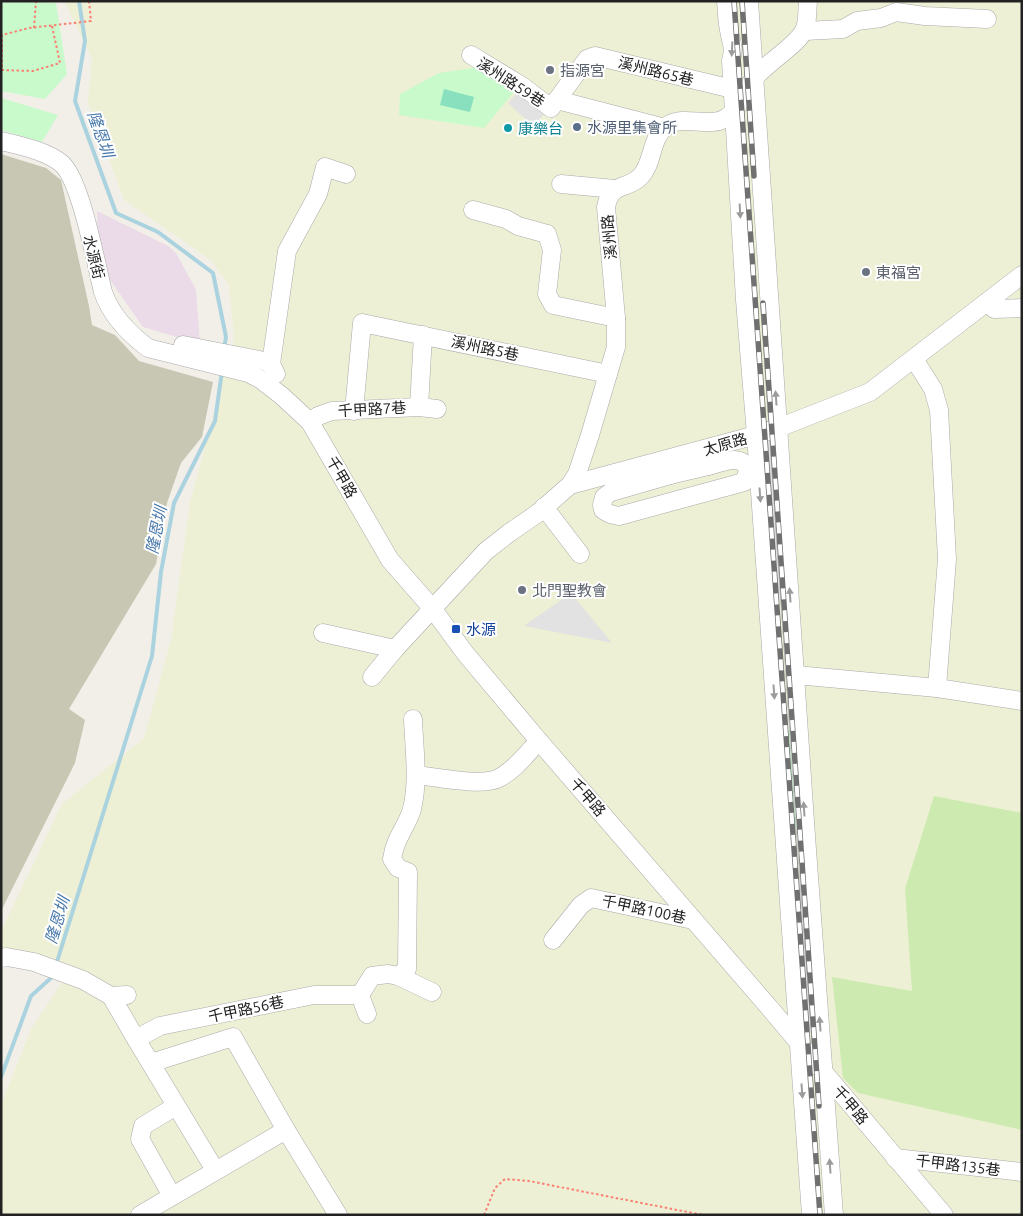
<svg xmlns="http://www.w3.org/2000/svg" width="1023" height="1216" viewBox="0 0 1023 1216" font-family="Ubuntu,'Noto Sans TC',sans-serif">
	<rect width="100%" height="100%" fill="#f2efe9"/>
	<path fill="#ebdbe8" d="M97 211 168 246 176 253 196 290 200 344 143 327 106 274 98 246Z"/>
	<path fill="#c7c7b4" d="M1 154 46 168 61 180 89 306 92 325 115 335 139 361 213 382 202 437 181 463 167 503 156 564 69 709 85 720 75 763 1 911Z"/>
	<path fill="#eef0d5" d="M64 1H1022V1215H1V1105L31 1029 63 981 1 952V931L62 804 144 738 171 640 190 502 234 339 229 285 212 261 124 200 88 102 92 58Z"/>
	<path fill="#cdebb0" d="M934 796 1022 813V1130L858 1093 843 1078 832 977 912 991 905 889Z"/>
	<g fill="#c8facc">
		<path d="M27 2 56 3 67 74 45 99 1 91V3Z"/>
		<path d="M479 67 519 86 484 128 399 115 400 94 439 73Z"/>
		<path d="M1 98 58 115 42 142 1 130Z"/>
		<path d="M787 730H794L803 829 791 830Z"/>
	</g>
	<path fill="#88e0be" d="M444 89 474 97 470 112 440 105Z"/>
	<g fill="#e2e2e2">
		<path d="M521 88 547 111 533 126 508 103Z"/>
		<path d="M774 441 787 600H777L767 442Z"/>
		<path d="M571 593 612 643 524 626Z"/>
		<path d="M796 879H806L819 1033H802Z"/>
	</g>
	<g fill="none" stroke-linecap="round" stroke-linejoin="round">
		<g stroke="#aad3df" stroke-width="4">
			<path d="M79 1 85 41 75 101 116 213 158 232 213 273 226 337 224 349"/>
			<path d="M56 965 152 656 161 572 174 503 215 421 222 371"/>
			<path d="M1 1077 31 996 52 977 53 974"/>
		</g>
		<g stroke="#a9a9a9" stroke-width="19">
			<g id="minor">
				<path d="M726 1C727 11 727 21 729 30 731 44 735 45 731 61L745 300 756 435 811 1215"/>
				<path d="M749 1 806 836 834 1215"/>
				<path d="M805 31 843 29 857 21 881 18 896 12 925 16 987 19"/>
				<path d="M471 55 522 86 551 108 587 59 595 56 745 92"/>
				<path d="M751 83C761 65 800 45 805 28 808 20 807 10 808 1"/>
				<path d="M557 100 665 128"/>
				<path d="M1 141C21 146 47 151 62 164 81 181 96 264 103 292 111 315 128 333 148 348L248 373 260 379 282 396 310 422 390 560 432 608 465 653 539 741 773 1012 944 1215"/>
				<path d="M561 184 615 189"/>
				<path d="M473 210 506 219 518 226 547 234 552 250 547 294 553 305 616 318"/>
				<path d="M987 302 994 309 1022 308"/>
				<path d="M183 345 264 361 271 364 276 374"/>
				<path d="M914 359 933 389 939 410 947 559 937 688"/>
				<path d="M271 364 287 251 318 194 325 167 346 174"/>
				<path d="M419 407 423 335"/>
				<path d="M354 411 362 323 608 374"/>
				<path d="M310 422 318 416 332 411 419 407 437 409"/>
				<path d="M666 460 670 475 611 492 604 497 602 505 603 510 610 514 619 516 744 482 749 468C738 454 725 462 708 466L704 450"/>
				<path d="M670 475 708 466"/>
				<path d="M570 485 577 474 590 435 616 347V318L606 207C611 181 627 191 641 176 654 162 650 136 668 125 690 112 720 137 738 105"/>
				<path d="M544 507 580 554"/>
				<path d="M323 633 395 649 486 551 509 533 538 513 570 485 756 435 778 428 870 392 1022 275"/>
				<path d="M796 675 937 688 1022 701"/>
				<path d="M372 677 395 649"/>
				<path d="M416 775C436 777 482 787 499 778 515 770 527 753 539 741"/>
				<path d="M553 940 581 905 591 898 693 920"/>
				<path d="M1 958 7 957 34 962 83 980 111 996 127 995"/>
				<path d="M398 976 407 969 408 872 398 868 392 859C395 837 407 827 412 809 419 780 414 748 413 719"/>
				<path d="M360 995 367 1014"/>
				<path d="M111 996 136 1039 160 1026 314 995H360L372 976 388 974 398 976 432 992"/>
				<path d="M136 1039 215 1170"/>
				<path d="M151 1063 233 1037 286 1130 338 1215"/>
				<path d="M895 1158 1022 1172"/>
				<path d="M172 1196 140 1139 143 1126 176 1106"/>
				<path d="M140 1215 286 1130"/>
			</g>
		</g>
		<g stroke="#fa8072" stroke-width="2" stroke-dasharray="2.5 2.5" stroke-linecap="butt">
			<path d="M52 26 60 63 33 71 2 70V35L29 28 91 21 89 1"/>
			<path d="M34 28 36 1"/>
			<path d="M484 1215 495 1188 505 1179 529 1181 703 1215"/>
		</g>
		<use href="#minor" stroke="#fff" stroke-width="18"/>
		<g stroke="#707070" stroke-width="5.5">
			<g id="rail">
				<path d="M734 1 820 1215"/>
				<path d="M742 1 754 176"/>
				<path d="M763 303 819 1106"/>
			</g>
		</g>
		<use href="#rail" stroke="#fff" stroke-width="4" stroke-dasharray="11" stroke-linecap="butt"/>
	</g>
	<defs><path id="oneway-solid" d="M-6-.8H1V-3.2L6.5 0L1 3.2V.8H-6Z" transform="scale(1.25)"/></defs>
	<g fill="#9c9c9c">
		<use href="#oneway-solid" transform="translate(732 49) rotate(93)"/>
		<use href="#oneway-solid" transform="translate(740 211) rotate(87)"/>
		<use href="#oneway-solid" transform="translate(776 398) rotate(-94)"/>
		<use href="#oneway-solid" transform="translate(760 495) rotate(86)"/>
		<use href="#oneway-solid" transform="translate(790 595) rotate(-94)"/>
		<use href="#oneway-solid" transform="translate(774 692) rotate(86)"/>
		<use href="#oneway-solid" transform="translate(804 809) rotate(-94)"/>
		<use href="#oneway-solid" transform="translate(820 1024) rotate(-94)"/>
		<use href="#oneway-solid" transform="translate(802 1091) rotate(86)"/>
		<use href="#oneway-solid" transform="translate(830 1166) rotate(-94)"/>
	</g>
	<g fill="#6b7280" stroke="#fff" stroke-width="2">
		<circle cx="550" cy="70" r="5"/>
		<circle cx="866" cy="272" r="5"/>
		<circle cx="522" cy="590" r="5"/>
	</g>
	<circle fill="#5c6f8a" stroke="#fff" stroke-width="2" cx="577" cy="127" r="5"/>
	<circle fill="#0f9aa8" stroke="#fff" stroke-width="2" cx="508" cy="128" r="5"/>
	<rect fill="#1a4fb4" stroke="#fff" stroke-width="2" x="451" y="624" width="10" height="10" rx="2.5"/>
	<g text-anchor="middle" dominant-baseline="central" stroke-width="4" stroke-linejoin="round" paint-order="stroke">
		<g font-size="15" fill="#5b616d" stroke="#fff" text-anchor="start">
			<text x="560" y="70">指源宮</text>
			<text x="876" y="272">東福宮</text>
			<text x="532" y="590">北門聖教會</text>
		</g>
		<g font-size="15" fill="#222" stroke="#fff">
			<text transform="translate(656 71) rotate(14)">溪州路65巷</text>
			<text transform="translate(511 82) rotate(33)">溪州路59巷</text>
			<text transform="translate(609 237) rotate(-95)">溪州路</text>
			<text transform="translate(94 257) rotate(76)">水源街</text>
			<text transform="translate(485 348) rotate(12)">溪州路5巷</text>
			<text transform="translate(372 409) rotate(-3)">千甲路7巷</text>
			<text transform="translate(725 444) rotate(-16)">太原路</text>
			<text transform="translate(342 477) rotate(60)">千甲路</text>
			<text transform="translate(588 797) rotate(49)">千甲路</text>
			<text transform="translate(644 909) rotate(12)">千甲路100巷</text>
			<text transform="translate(246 1009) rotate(-12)">千甲路56巷</text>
			<text transform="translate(851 1105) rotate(50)">千甲路</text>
			<text transform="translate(958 1165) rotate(7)">千甲路135巷</text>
		</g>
		<g font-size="15" fill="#4e5e75" stroke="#fff" text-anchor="start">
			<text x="587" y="127">水源里集會所</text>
		</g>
		<g font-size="15" fill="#0d838f" stroke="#fff" text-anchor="start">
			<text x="518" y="128">康樂台</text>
		</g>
		<g font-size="15" fill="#164399" stroke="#fff" text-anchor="start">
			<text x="466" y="629">水源</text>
		</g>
		<g font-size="16" font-style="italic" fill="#4a7aab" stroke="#fff">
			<text transform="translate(101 134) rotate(70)">隆恩圳</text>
			<text transform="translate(156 530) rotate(-79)">隆恩圳</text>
			<text transform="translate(57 920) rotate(-73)">隆恩圳</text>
		</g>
	</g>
	<rect width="1023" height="1216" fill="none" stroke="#222222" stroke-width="5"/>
</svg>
